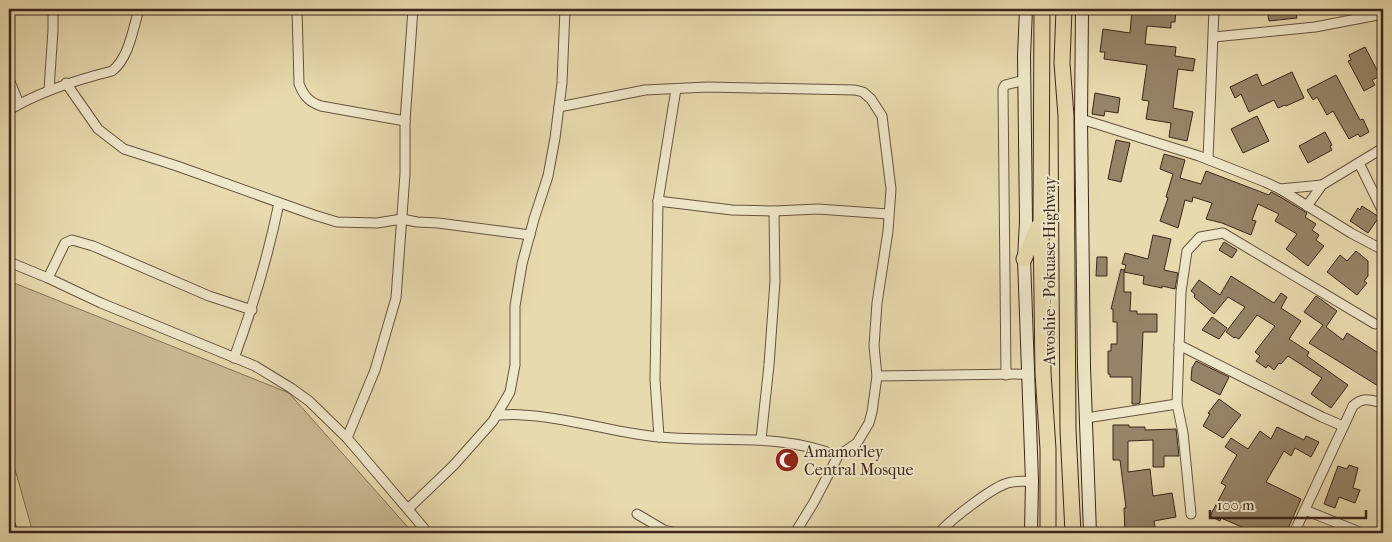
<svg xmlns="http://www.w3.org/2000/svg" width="1392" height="542" viewBox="0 0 1392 542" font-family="'IM FELL French Canon',serif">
	<rect width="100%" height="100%" fill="#e7daae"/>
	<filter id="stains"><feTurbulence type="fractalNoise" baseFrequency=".004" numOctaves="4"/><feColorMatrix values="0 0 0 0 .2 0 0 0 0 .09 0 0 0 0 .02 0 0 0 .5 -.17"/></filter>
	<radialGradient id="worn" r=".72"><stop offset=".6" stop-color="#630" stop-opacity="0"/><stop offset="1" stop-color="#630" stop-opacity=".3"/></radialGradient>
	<path fill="#cabb95" stroke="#837058" d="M9 281 289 393 413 533H33L9 448Z"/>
	<g fill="#958467" stroke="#3c261b">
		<path d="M1132 9H1176L1175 22H1171V28L1147 26 1145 44 1176 47 1175 56 1195 59 1193 71 1178 69 1173 108 1193 112 1187 141 1169 137 1171 123 1146 119 1149 101 1142 100 1147 65 1104 59 1105 52H1100L1103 29 1130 33Z"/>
		<path d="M1267 9H1295L1297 18 1269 21Z"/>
		<path d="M1365 47 1380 76 1372 80 1375 85 1364 91 1348 61 1351 60 1349 55Z"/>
		<path d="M1292 72 1304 98 1286 106 1285 105 1278 108 1274 100 1249 112 1241 94 1235 98 1230 87 1257 74 1262 86Z"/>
		<path d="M1336 75 1360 120 1363 119 1369 132 1360 137 1358 134 1349 139 1333 111 1327 115 1317 97 1313 100 1307 90Z"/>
		<path d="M1095 93 1120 98 1118 113 1105 111 1104 116 1092 114Z"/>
		<path d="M1257 116 1269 141 1243 153 1231 129Z"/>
		<path d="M1325 132 1332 145 1330 146 1332 150 1308 163 1299 146Z"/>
		<path d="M1116 140 1130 143 1121 182 1108 179Z"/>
		<path d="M1164 154 1185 160 1180 178 1201 184 1206 171 1269 195 1271 192 1277 195 1307 213 1305 217 1316 224 1312 230 1319 235 1316 240 1324 246 1308 266 1286 249 1297 234 1275 221 1279 214 1258 204 1252 220 1256 221 1251 235 1222 223 1206 219 1212 203 1193 197 1192 202 1185 200 1178 228 1160 221 1168 198 1166 197 1173 174 1160 169Z"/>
		<path d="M1362 206 1379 217 1368 233 1350 221 1358 208 1360 210Z"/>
		<path d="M1153 235 1171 239 1164 270 1178 273 1175 289 1162 286V288L1143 284 1144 276 1124 272 1126 265 1122 264 1125 253 1148 259Z"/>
		<path d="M1224 242 1237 250 1232 258 1219 250Z"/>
		<path d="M1356 251 1368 261V276L1364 281 1367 283 1357 295 1327 272 1340 255 1347 261Z"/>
		<path d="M1097 257H1107V276H1096Z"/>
		<path d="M1121 269 1124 270V292H1131L1130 311H1137V314H1157V332H1143L1140 403 1136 404H1132V377H1110V374H1108V351H1111V344H1117V322H1113V309H1111Z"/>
		<path d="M1231 276 1274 303 1281 293 1287 297 1281 308 1301 321 1289 339 1309 352 1307 356 1348 385 1331 408 1311 394 1322 378 1288 356 1281 364 1279 363 1274 370 1268 365 1266 368 1256 361 1260 356 1255 352 1275 326 1257 315 1239 339 1235 337 1234 338 1226 332 1245 307 1228 297 1214 314 1194 297 1195 294 1191 291 1199 280 1220 295Z"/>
		<path d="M1316 296 1337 311 1326 327 1343 340 1347 333 1383 356V389L1309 343 1323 325 1304 312Z"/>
		<path d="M1212 317 1227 328 1219 339 1202 330Z"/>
		<path d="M1196 361 1229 377 1220 395 1191 380 1192 368Z"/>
		<path d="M1219 399 1241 415 1223 438 1203 426 1210 414 1208 413Z"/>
		<path d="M1113 425H1129V427H1145V430L1176 429 1179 456H1164V467H1153V440L1128 441V472L1150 469 1153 496 1172 493 1176 517 1154 521 1156 533H1125L1124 508H1126L1120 460H1113Z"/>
		<path d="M1277 427 1304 440 1306 436 1319 442 1311 457 1295 448 1291 456 1284 451 1266 482 1301 499 1286 533H1256L1221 518 1220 521 1210 516 1226 486 1221 483 1237 455 1225 447 1231 438 1248 449 1260 431 1271 439Z"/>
		<path d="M1349 465 1358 468 1353 488 1360 490 1355 503 1339 497 1335 508 1324 504 1338 466 1347 469Z"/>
	</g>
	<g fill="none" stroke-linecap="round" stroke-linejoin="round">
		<g stroke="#675340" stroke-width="11">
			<g id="street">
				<path d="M297 9 299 84C304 96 309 102 321 106L405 121"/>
				<path d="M1214 37 1315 27 1383 14"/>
				<path d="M9 79 19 104"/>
				<path d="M66 83 98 129 124 149 177 166 314 215 337 222 377 223 402 219 417 222 438 223 530 235"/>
				<path d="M49 90 53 30V9"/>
				<path d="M559 107 645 90 708 87 855 90 863 92 871 99 882 116 891 189 888 231 877 303 874 346 877 376 872 412 869 423 857 443 838 456 814 502 795 533"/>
				<path d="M9 110C41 91 76 80 112 71 129 58 133 29 139 9"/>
				<path d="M1081 119 1199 156 1265 182 1280 189 1351 233 1383 250"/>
				<path d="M1208 159 1214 9"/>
				<path d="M1359 163 1383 212"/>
				<path d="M1280 189 1322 185"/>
				<path d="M658 201 732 210 774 211 818 209 888 214"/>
				<path d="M1307 206 1322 185 1383 148"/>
				<path d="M9 262 48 278 101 303 255 366 291 388 309 401 347 438 428 533"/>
				<path d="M48 278 65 243 72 240 93 246 209 296 252 310"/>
				<path d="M1179 345 1322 417 1343 426"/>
				<path d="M234 358C253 307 268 256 279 203"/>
				<path d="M1006 375 1003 89 1005 85 1025 80"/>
				<path d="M877 376 1027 374"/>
				<path d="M496 415C505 415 514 414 523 415 566 417 607 431 650 436 714 444 776 431 838 456"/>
				<path d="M1086 418 1177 404"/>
				<path d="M659 437 655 380 658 201 676 89"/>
				<path d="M347 438 375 370 396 298 405 174V121L413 9"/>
				<path d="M761 439 769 365 775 281 774 211"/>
				<path d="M408 509 453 466 493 421 510 392 515 365V306L522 264 534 219 548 176 555 138 562 83 565 9"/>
				<path d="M1305 510 1362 533"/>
				<path d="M637 514 664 530 677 533"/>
				<path d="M1191 514 1183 433 1177 404 1181 292 1187 251 1200 237 1223 233 1375 324"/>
				<path d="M939 533C950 520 989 490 1005 484 1013 480 1023 482 1032 481"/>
				<path d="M1294 533 1353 406C1363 396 1371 400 1383 403"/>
			</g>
		</g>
		<g stroke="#3c261b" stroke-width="14">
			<g id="secondary">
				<path d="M1026 9 1024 56 1026 222 1024 259 1032 481 1031 533"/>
				<path d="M1082 9 1081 119 1084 367 1090 533"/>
				<path d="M9 525 11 533"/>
			</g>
		</g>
		<g stroke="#3c261b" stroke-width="17">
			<g id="primary">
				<path d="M1042 9 1041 221 1043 373 1048 449V533"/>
				<path d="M1064 9 1062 63 1066 116 1068 430 1073 533"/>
				<path d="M1024 259 1038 227"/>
			</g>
		</g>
		<use href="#street" stroke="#efe7ca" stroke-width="9"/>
		<use href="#secondary" stroke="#efe7ca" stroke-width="12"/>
		<use href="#primary" stroke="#e7daae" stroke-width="15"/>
	</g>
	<defs>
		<g id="mosque-disc" transform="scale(1.25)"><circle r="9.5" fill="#8f2418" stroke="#efe7ca"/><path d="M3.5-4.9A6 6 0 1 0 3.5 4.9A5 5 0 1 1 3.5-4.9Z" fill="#fff"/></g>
	</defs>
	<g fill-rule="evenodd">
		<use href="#mosque-disc" x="787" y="460"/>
	</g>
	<g text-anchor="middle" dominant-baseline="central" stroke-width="4" stroke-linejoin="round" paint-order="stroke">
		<g font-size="16" fill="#3c261b" stroke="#efe7ca">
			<text transform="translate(1049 271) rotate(-90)">Awoshie - Pokuase Highway</text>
		</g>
		<g font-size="16" fill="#3c261b" stroke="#efe7ca" text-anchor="start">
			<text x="804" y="451">Amamorley<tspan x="804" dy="18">Central Mosque</tspan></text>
		</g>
	</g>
	<rect width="1392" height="542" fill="none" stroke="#e7daae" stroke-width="30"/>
	<rect x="10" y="10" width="1372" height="522" fill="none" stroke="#3c261b" stroke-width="2.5"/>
	<rect x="15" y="15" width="1362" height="512" fill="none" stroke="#3c261b"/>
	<path d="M1210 510v8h156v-8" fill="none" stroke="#3c261b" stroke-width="2.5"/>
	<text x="1217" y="510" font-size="15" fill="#3c261b" stroke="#efe7ca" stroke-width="4" paint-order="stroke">100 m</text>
	<rect width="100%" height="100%" filter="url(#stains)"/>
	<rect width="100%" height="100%" fill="url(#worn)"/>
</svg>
